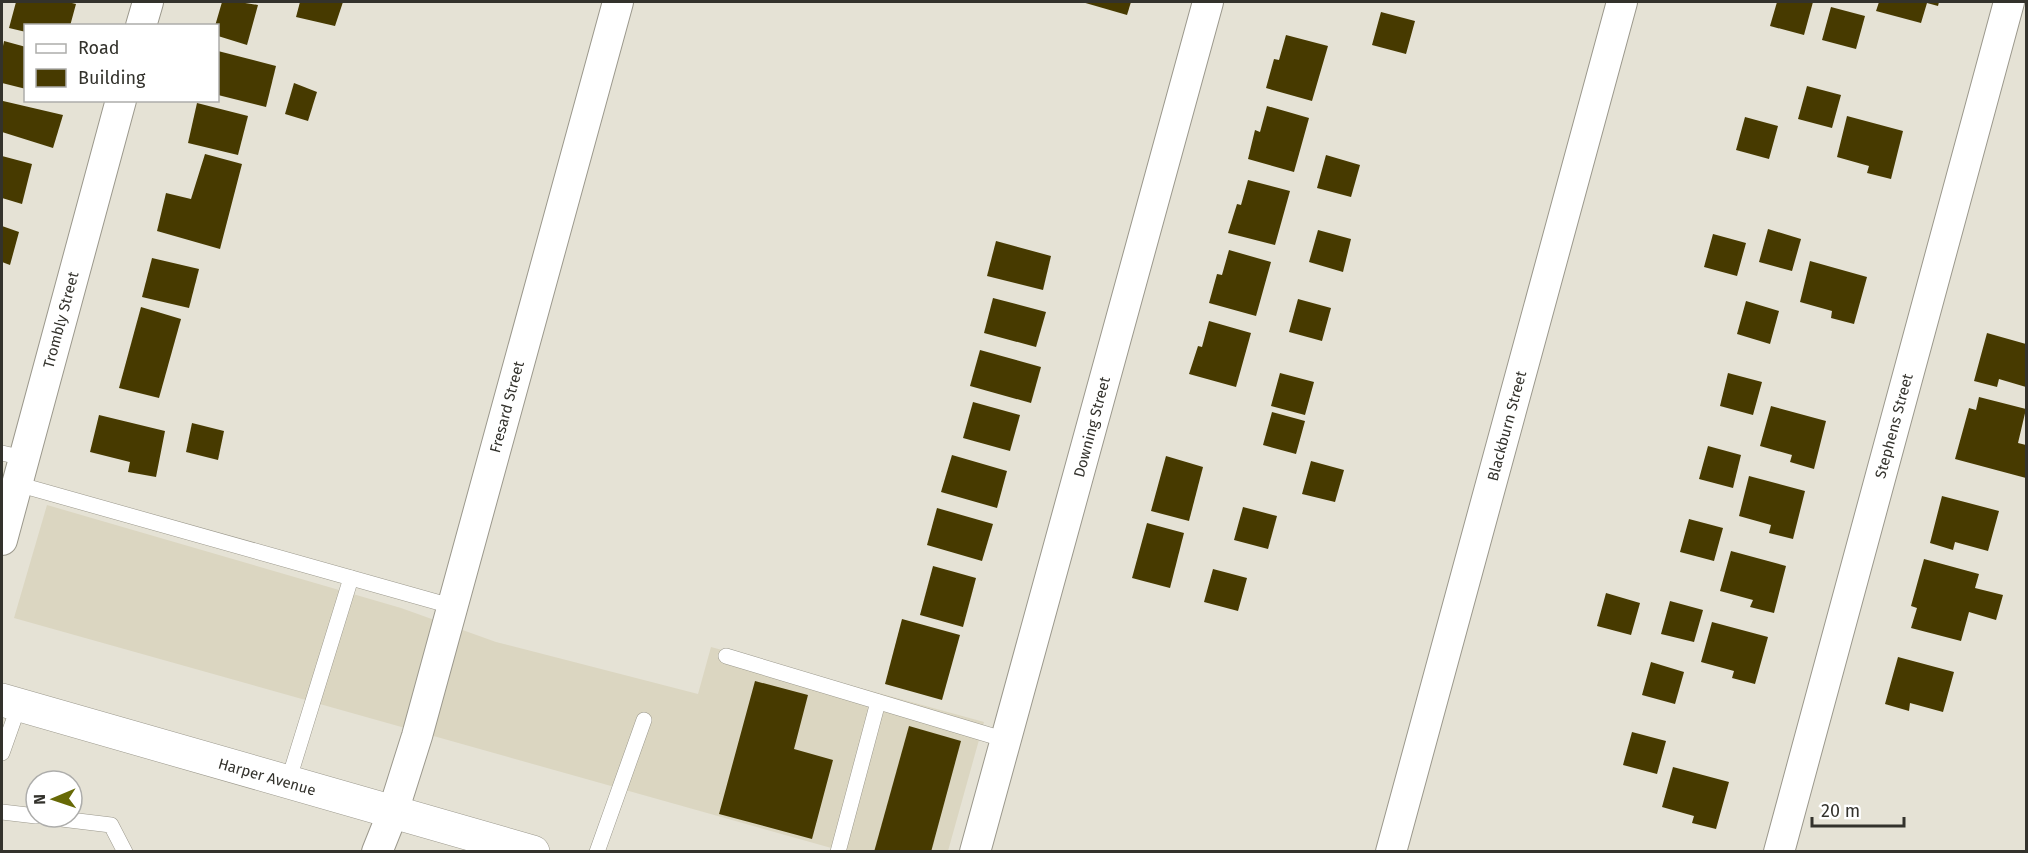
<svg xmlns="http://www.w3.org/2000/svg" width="2028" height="853" viewBox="0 0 2028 853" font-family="'Fira Sans',sans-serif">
	<rect width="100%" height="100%" fill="#e5e2d5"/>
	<path fill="#dbd6c1" d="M47 505 401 608 496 642 698 694 711 647 984 722 948 851H842L14 618Z"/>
	<g fill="#473a00">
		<path d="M16 2H68L76 4 70 26H26V32L9 28Z"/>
		<path d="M222 2H239L258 5 247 45 218 36V26H215Z"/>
		<path d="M300 2H343L335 26 296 17Z"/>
		<path d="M1082 2H1131L1127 15Z"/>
		<path d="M1777 2H1813L1804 35 1770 26Z"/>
		<path d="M1879 2H1939L1938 6 1927 3 1921 23 1876 11Z"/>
		<path d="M1831 7 1865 16 1856 49 1822 40Z"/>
		<path d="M1381 12 1415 21 1406 54 1372 45Z"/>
		<path d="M1286 35 1328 46 1312 101 1266 88 1274 59 1279 60Z"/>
		<path d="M4 41 26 47V89L2 83V51Z"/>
		<path d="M218 51 276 66 266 107 218 95Z"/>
		<path d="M294 83 317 92 308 121 285 114Z"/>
		<path d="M1807 86 1841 95 1832 128 1798 119Z"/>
		<path d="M3 101 63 115 53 148 2 132Z"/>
		<path d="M197 103 248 116 238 155 188 143Z"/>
		<path d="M1267 106 1309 118 1294 172 1248 159 1255 130 1260 132Z"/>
		<path d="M1847 116 1903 131 1891 179 1867 173 1869 166 1837 157Z"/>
		<path d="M1745 117 1778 126 1769 159 1736 150Z"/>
		<path d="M205 154 242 164 220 249 157 231 166 193 191 199Z"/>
		<path d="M1326 155 1360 165 1351 197 1317 188Z"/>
		<path d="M2 156 32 164 22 204 2 198Z"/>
		<path d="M1248 180 1290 191 1275 245 1228 233 1237 204 1241 205Z"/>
		<path d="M2 226 19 232 10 265 2 262Z"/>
		<path d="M1768 229 1801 239 1792 271 1759 262Z"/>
		<path d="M1318 230 1351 239 1343 272 1309 262Z"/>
		<path d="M1713 234 1746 243 1737 276 1704 267Z"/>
		<path d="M996 241 1051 256 1043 290 987 276Z"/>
		<path d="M1229 250 1271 262 1256 316 1209 303 1217 274 1222 275Z"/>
		<path d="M152 258 199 269 189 308 142 297Z"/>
		<path d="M1810 261 1867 277 1854 324 1831 318 1832 311 1800 302Z"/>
		<path d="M993 298 1046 312 1036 347 984 333Z"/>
		<path d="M1298 299 1331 308 1322 341 1289 332Z"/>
		<path d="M1746 301 1779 311 1770 344 1737 334Z"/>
		<path d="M141 307 181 319 159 398 119 388Z"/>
		<path d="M1209 321 1251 333 1236 387 1189 374 1198 346 1202 347Z"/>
		<path d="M1987 333 2026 344V387L1999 379 1997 387 1974 381Z"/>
		<path d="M980 350 1041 367 1031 403 970 386Z"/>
		<path d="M1280 373 1314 382 1305 415 1271 406Z"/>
		<path d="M1728 373 1762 382 1753 415 1720 406Z"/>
		<path d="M1979 397 2026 409 2018 443 2026 445V478L1955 459 1969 408 1976 410Z"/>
		<path d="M973 402 1020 415 1010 451 963 438Z"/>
		<path d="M1771 406 1826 421 1814 469 1790 462 1792 455 1760 446Z"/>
		<path d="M1272 412 1305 421 1296 454 1263 445Z"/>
		<path d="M99 415 165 431 156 477 128 472 130 462 90 452Z"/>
		<path d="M192 423 224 431 218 460 186 452Z"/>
		<path d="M1708 446 1741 455 1733 488 1699 479Z"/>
		<path d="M952 455 1007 471 997 508 941 492Z"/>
		<path d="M1166 456 1203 467 1189 521 1151 511Z"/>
		<path d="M1311 461 1344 470 1335 502 1302 494Z"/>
		<path d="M1749 476 1805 491 1793 539 1769 533 1771 525 1739 516Z"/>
		<path d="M1942 496 1999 511 1988 551 1955 542 1953 550 1930 543Z"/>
		<path d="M1243 507 1277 516 1268 549 1234 540Z"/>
		<path d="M937 508 993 524 982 561 927 545Z"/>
		<path d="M1689 519 1723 528 1714 561 1680 552Z"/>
		<path d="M1147 523 1184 533 1170 588 1132 578Z"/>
		<path d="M1731 551 1786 566 1774 613 1750 607 1753 600 1720 591Z"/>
		<path d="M1924 559 1979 574 1975 588 2003 595 1996 620 1969 612 1961 641 1911 628 1917 608 1911 606Z"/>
		<path d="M933 566 976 578 963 627 920 615Z"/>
		<path d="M1213 569 1247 578 1238 611 1204 602Z"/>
		<path d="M1606 593 1640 603 1631 635 1597 626Z"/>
		<path d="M1670 601 1703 610 1694 642 1661 634Z"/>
		<path d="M902 619 960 635 942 700 885 684Z"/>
		<path d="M1712 622 1768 637 1755 684 1732 678 1734 671 1701 662Z"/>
		<path d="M1898 657 1954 672 1943 712 1910 703 1909 711 1885 704Z"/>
		<path d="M1651 662 1684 672 1675 704 1642 695Z"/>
		<path d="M755 681 808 695 794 749 833 760 812 839 719 814Z"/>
		<path d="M909 726 961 741 931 852H874Z"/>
		<path d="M1632 732 1666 741 1657 774 1623 765Z"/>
		<path d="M1673 767 1729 782 1716 829 1692 823 1694 816 1662 807Z"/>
	</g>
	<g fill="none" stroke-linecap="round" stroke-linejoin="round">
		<g stroke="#9b988c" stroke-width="16">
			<g id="lane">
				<path d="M2 453 23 458"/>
				<path d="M17 484 451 606"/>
				<path d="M726 656 1006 740"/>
				<path d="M2 753 19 705"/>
				<path d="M288 782 351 578"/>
				<path d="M2 812 36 816"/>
				<path d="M45 817 111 825 125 852"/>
				<path d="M597 852 644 720"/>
				<path d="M838 852 878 702"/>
			</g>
		</g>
		<g stroke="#9b988c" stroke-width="32">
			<g id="street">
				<path d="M141 26 148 2"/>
				<path d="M2 540 121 100"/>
				<path d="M377 852 393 812 417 736 618 2"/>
				<path d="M975 852 1208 2"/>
				<path d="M1391 852 1622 2"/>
				<path d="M1779 852 2009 2"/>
			</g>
		</g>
		<g stroke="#9b988c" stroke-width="34">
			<path id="secondary" d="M2 700 533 852"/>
		</g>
		<use href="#lane" stroke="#fff" stroke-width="15"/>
		<use href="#street" stroke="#fff" stroke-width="30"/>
		<use href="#secondary" stroke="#fff" stroke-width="33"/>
	</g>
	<g text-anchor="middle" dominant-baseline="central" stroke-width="6" stroke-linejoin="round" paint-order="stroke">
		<g font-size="15" fill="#33322c" stroke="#fff">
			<text transform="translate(61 320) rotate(-75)">Trombly Street</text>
			<text transform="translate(507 407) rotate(-75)">Fresard Street</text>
			<text transform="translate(1507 426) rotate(-75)">Blackburn Street</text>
			<text transform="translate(1894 426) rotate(-75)">Stephens Street</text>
			<text transform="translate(1092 427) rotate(-75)">Downing Street</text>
			<text transform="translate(267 777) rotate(16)">Harper Avenue</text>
		</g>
	</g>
	<rect width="2028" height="853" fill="none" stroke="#33322c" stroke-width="6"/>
	<rect x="24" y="24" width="195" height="78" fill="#ffffff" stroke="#adadab" stroke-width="1.5"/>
	<rect x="36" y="44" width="30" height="9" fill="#ffffff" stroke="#adadab" stroke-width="1.5"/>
	<text x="78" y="54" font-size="18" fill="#33322c">Road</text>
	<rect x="36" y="69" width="30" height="18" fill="#473a00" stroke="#adadab" stroke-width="1.5"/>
	<text x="78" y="84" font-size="18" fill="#33322c">Building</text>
	<g transform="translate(54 799) rotate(268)"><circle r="28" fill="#ffffff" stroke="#adadab" stroke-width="1.5"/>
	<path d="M0-4.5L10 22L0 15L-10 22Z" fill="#676906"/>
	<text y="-9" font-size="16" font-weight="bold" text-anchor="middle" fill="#33322c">N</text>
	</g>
	<path d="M1812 817v9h92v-9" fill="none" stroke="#33322c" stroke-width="3"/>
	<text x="1821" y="817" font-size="18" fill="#33322c" stroke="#ffffff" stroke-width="4.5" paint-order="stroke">20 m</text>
</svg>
